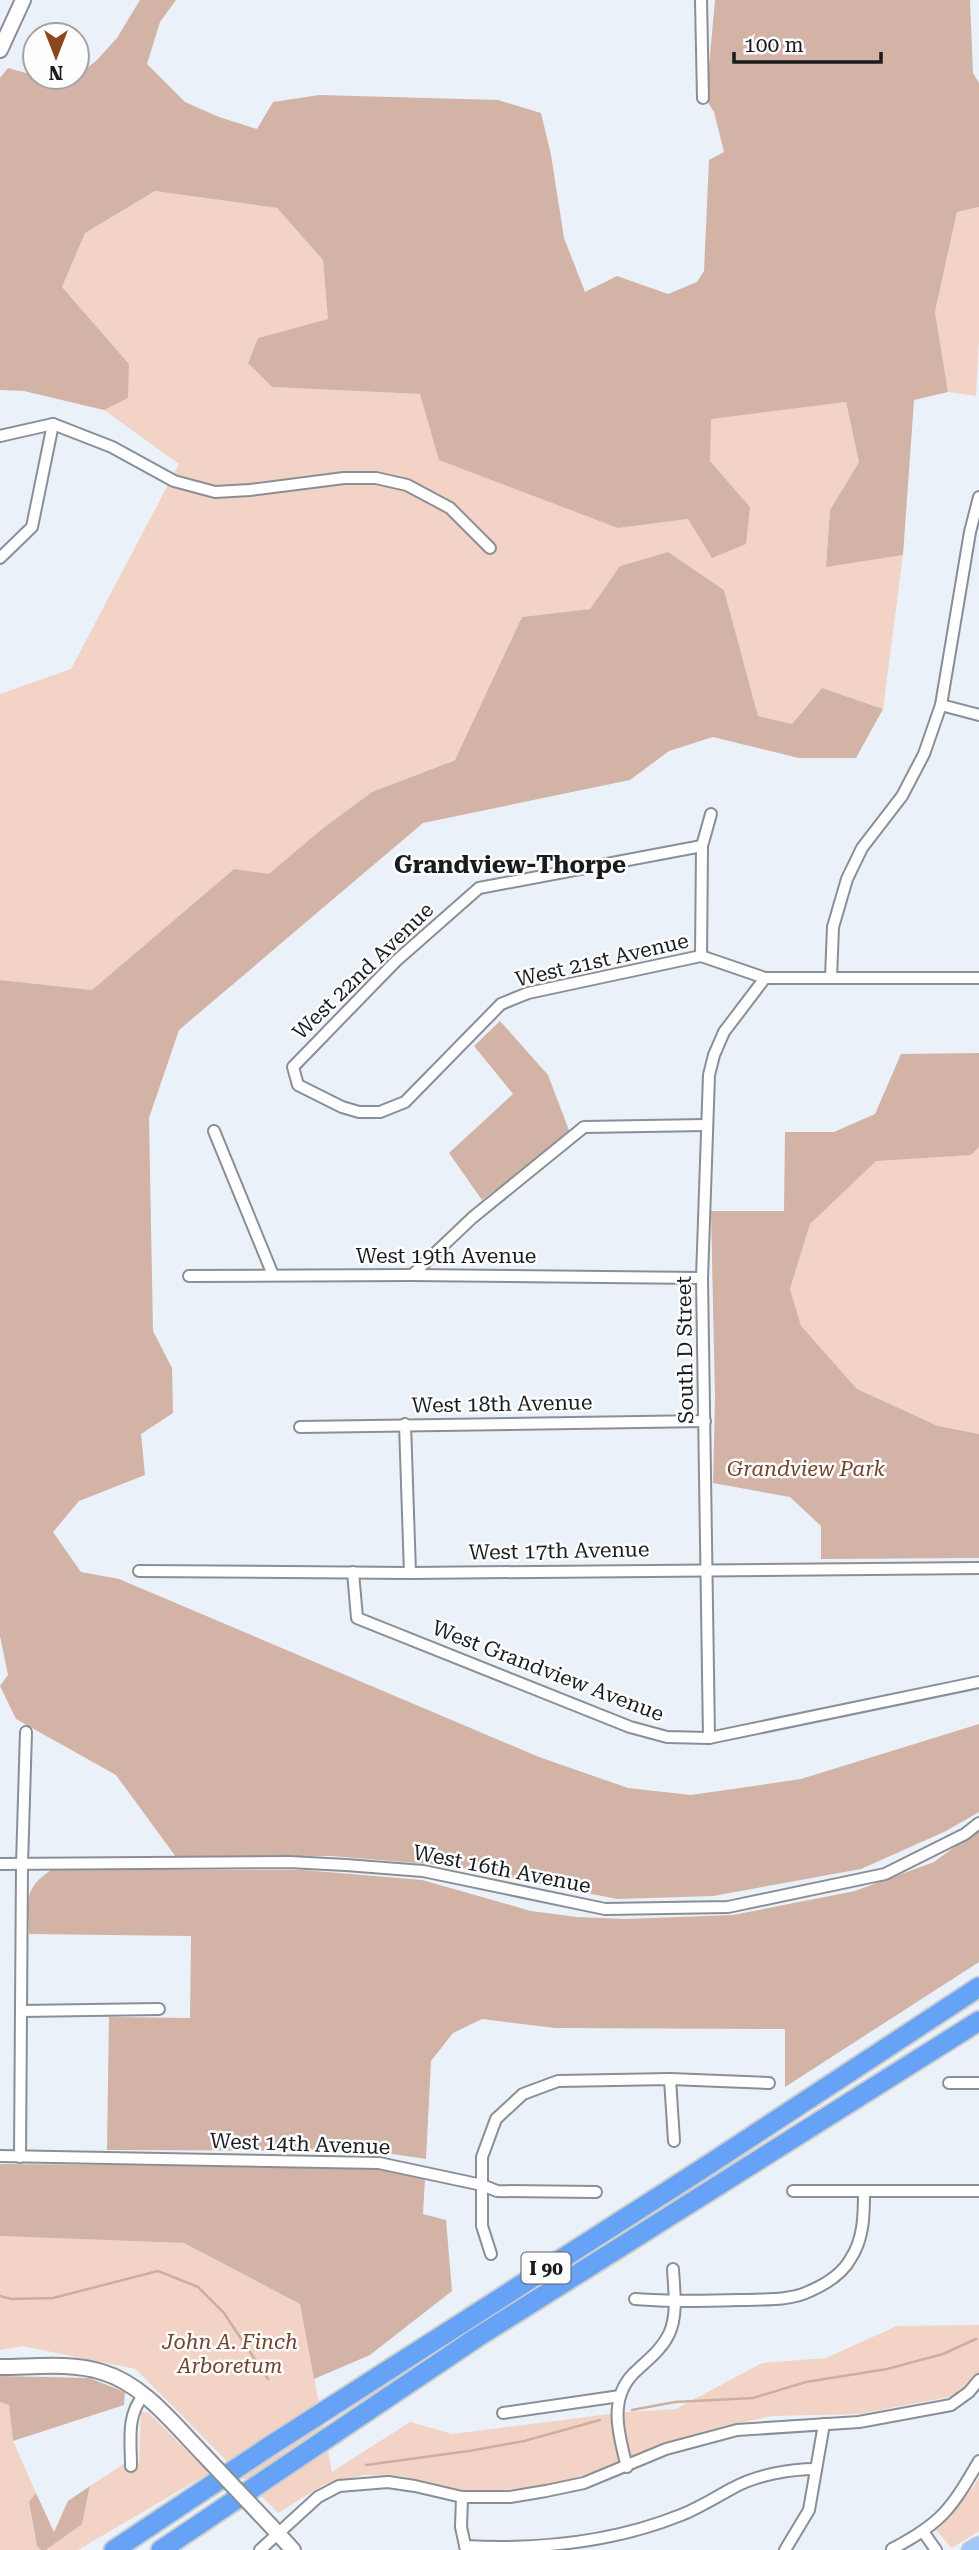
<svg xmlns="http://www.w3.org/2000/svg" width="979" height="2550" viewBox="0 0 979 2550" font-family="'Roboto Serif',serif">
	<rect width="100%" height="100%" fill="#ebf1f9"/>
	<g fill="#f2d3c5">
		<path d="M155 191 277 208 323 260 329 319 258 338 248 362 272 387 420 394 618 528 688 519 750 507 710 461V418L846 402 859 462 830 510 826 566 903 555 883 709 822 688 792 724 758 716 724 590 668 552 620 566 590 609 522 617 456 759 372 792 322 829 269 875 234 869 92 990 0 980V694L71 669 179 464 104 410 127 398 129 364 62 287 85 233Z"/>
		<path d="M979 207V340L976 396 948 392 935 312 957 212Z"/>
		<path d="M979 1147V1434L938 1426 857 1389 801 1327 790 1289 810 1224 876 1160 971 1155Z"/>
		<path d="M0 2236 184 2243 300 2304 332 2472 410 2422 452 2434 626 2412 676 2409 762 2363 826 2358 897 2326 979 2325V2376H973L966 2387 954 2396 859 2414 772 2416 720 2427 674 2440 591 2473 547 2486 476 2492 435 2487 403 2476 364 2475 323 2485 278 2513 136 2369 22 2346 0 2350Z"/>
		<path d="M0 2402 9 2404 13 2441 36 2493 29 2503 37 2546 41 2550H0Z"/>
		<path d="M141 2412H148L209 2473 78 2550H46L82 2524 90 2486 125 2463 139 2464Z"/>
		<path d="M979 2477V2531L952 2548 936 2530 974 2486Z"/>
	</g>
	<g fill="#d2b3a5">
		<path d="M140 0H176L160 22 147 64 185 102 219 117 257 129 273 102 319 95 498 100 541 113 551 155 564 238 585 292 617 276 668 294 697 282 704 271 709 160 724 152 714 112 706 99 715 0H970L973 73 979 83V207L957 212 935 312 948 392 914 400 903 555 826 567 830 510 859 462 846 402 711 419 710 461 750 507 746 544 712 558 688 519 618 528 439 460 420 394 272 387 248 363 258 338 328 319 323 260 277 208 155 191 85 233 62 287 129 364 128 398 104 410 24 391 0 390V78L8 68 65 84 96 61 117 38Z"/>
		<path d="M668 552 724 590 758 716 792 724 822 688 883 709 856 758H799L713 737 669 751 630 780 423 823 179 1030 149 1118 153 1331 172 1368 173 1413 141 1434 145 1475 79 1501 53 1532 81 1572 119 1579 539 1757 628 1788 691 1795 801 1779 979 1724V1812L946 1831 861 1869 713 1896 617 1899 452 1866 331 1856 176 1857 116 1775 16 1719 0 1686 8 1675 0 1636V980L92 990 234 869 269 874 322 829 372 792 455 760 522 617 590 609 620 566Z"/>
		<path d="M500 1021 548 1075 570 1133 482 1200 449 1153 513 1094 474 1046Z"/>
		<path d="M979 1053V1147L971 1155 876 1161 810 1224 790 1289 801 1326 857 1389 938 1426 979 1434V1558L821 1559V1526L790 1497 713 1483 715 1398 711 1211H784L785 1132H834L875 1114 901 1054Z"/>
		<path d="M979 1829V1962L785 2087V2029L555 2028 482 2019 453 2033 431 2061 426 2159 372 2151 107 2150 109 2017 190 2018 191 1936 29 1934C28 1902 22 1890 51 1870H303L422 1880 531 1911 577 1917 625 1919 733 1915 855 1891 934 1862Z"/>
		<path d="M0 2164 385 2167 425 2178 423 2214 446 2220 452 2291 370 2355 314 2379 300 2304 184 2243 0 2236Z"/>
		<path d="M0 2376 89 2378 125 2392 124 2405 13 2441 9 2405 0 2402Z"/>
		<path d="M90 2486 82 2524 46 2550H41L37 2546 29 2502 36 2493 54 2532 68 2501Z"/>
	</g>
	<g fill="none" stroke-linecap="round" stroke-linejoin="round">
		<g stroke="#cdafa0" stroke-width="2.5">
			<path d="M0 2296 11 2299 53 2298 158 2271 198 2287 224 2313 268 2379"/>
			<path d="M632 2410 675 2402 753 2398 806 2382 887 2369 943 2354 976 2339"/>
			<path d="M366 2465 469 2451 524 2441 600 2420"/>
		</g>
		<g stroke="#8a8f96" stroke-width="14">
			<g id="street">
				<path d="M701 0 703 98"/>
				<path d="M0 436 53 424 112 447 174 481 215 492 250 490 344 478H376L407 485 450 508 490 548"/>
				<path d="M0 558 32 527 53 424"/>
				<path d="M941 705 979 715"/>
				<path d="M702 846 479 888 396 961 293 1067 298 1085 342 1107 359 1112H380L405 1102 501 1004 528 993 701 956 765 978H979"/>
				<path d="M701 956 702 846 711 814"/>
				<path d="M831 978 833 927 847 879 862 848 902 796 924 754 941 705 970 532 979 497"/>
				<path d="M214 1131 273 1275"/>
				<path d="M412 1275 472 1218 584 1127 706 1125"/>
				<path d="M189 1276 412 1275 702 1278"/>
				<path d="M405 1424 410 1573"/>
				<path d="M300 1427 705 1421"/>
				<path d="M139 1571 410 1573 979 1568"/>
				<path d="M353 1572 357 1618 630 1727 667 1737 709 1738 979 1682"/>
				<path d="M709 1738 702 1278 709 1075 714 1055 724 1032 765 978"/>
				<path d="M0 1864 289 1862 346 1865 423 1871 605 1909 728 1907 885 1874 965 1834 979 1823"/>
				<path d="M21 2011 159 2009"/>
				<path d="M670 2079 674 2141"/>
				<path d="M949 2083H979"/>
				<path d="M0 2156 379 2163 482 2185 497 2191 596 2192"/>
				<path d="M20 2157 22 1865 26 1732"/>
				<path d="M793 2191H979"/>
				<path d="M491 2254 482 2226V2157L496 2119 523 2094 558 2081 670 2079 769 2083"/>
				<path d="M635 2299C671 2302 705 2301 742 2300 764 2299 790 2301 810 2291 826 2284 843 2273 851 2258 864 2238 864 2214 864 2191"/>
				<path d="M503 2413 620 2396"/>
				<path d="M131 2466C131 2441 126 2415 144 2395"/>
				<path d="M627 2467C619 2436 608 2400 633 2374 646 2361 661 2351 669 2334 678 2315 674 2289 673 2269"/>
				<path d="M462 2497 461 2527 466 2550"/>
				<path d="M924 2533 936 2550"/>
				<path d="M465 2546C539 2550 611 2543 681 2515 699 2508 716 2497 733 2488 756 2475 790 2469 816 2469"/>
				<path d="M892 2549C942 2523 951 2509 979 2461"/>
				<path d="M260 2550 318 2497 339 2486 388 2482 415 2486 462 2497H510L546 2491 584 2483 666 2449 737 2430 859 2422 951 2405 969 2392 979 2380"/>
				<path d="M785 2550 809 2510 824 2424"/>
			</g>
		</g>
		<g stroke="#8a8f96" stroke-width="18">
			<g id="secondary">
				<path d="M0 50 23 0"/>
				<path d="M0 2367C33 2367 70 2362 102 2372 143 2384 173 2423 202 2453"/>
				<path d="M271 2526 293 2550"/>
			</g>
		</g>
		<g stroke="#cccdce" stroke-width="19">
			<path id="primary" d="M970 2550 979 2545"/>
		</g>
		<g stroke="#cccdce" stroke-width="23">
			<g id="highway">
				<path d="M114 2550 270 2446 702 2169 979 1987"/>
				<path d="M161 2550 476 2338 979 2021"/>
			</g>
		</g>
		<use href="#street" stroke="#fff" stroke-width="10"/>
		<use href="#secondary" stroke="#fff" stroke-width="14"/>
		<use href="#primary" stroke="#a3c7f9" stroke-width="16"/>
		<use href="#highway" stroke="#66a2f5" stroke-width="19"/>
		<g stroke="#8a8f96" stroke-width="18" stroke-linecap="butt">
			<path id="secondary-bridge" d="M202 2453 271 2526"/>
		</g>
		<use href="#secondary-bridge" stroke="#fff" stroke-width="14"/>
	</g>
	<g text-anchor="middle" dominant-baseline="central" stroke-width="5" stroke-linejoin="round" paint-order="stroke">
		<rect fill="#fdfdfd" stroke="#5d5f61" stroke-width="2" x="521.5" y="2252.5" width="49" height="31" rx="5"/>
		<g font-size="19" font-weight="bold" fill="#191b1e">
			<text x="546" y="2268">I 90</text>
		</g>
		<g font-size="21" fill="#191b1e" stroke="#fdfdfd">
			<text transform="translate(602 960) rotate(-13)">West 21st Avenue</text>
			<text transform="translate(363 971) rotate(-44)">West 22nd Avenue</text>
			<text x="446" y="1256">West 19th Avenue</text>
			<text transform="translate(685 1350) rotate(-91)">South D Street</text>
			<text transform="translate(502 1404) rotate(-1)">West 18th Avenue</text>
			<text transform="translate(559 1551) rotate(-1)">West 17th Avenue</text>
			<text transform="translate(548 1671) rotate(21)">West Grandview Avenue</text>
			<text transform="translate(502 1869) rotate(11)">West 16th Avenue</text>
			<text transform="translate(300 2144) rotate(2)">West 14th Avenue</text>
		</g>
		<g font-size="21" font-style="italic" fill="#71442e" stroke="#fdfdfd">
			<text x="806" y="1469">Grandview Park</text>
			<text x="230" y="2342">John A. Finch<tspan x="230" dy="24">Arboretum</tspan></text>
		</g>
		<g font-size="24" font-weight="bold" fill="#191b1e" stroke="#fdfdfd">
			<text x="510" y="865">Grandview-Thorpe</text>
		</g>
	</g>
	<g transform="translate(56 56) rotate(180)"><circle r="33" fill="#fdfdfd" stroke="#a2a3a4" stroke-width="2"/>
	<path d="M0-5L12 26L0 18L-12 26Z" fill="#8b451f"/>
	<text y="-10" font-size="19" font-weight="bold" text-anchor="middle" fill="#191b1e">N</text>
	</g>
	<path d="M734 52v10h147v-10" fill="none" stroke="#191b1e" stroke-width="3.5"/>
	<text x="744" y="52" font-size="21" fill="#191b1e" stroke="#fdfdfd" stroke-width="5" paint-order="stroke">100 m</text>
</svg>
